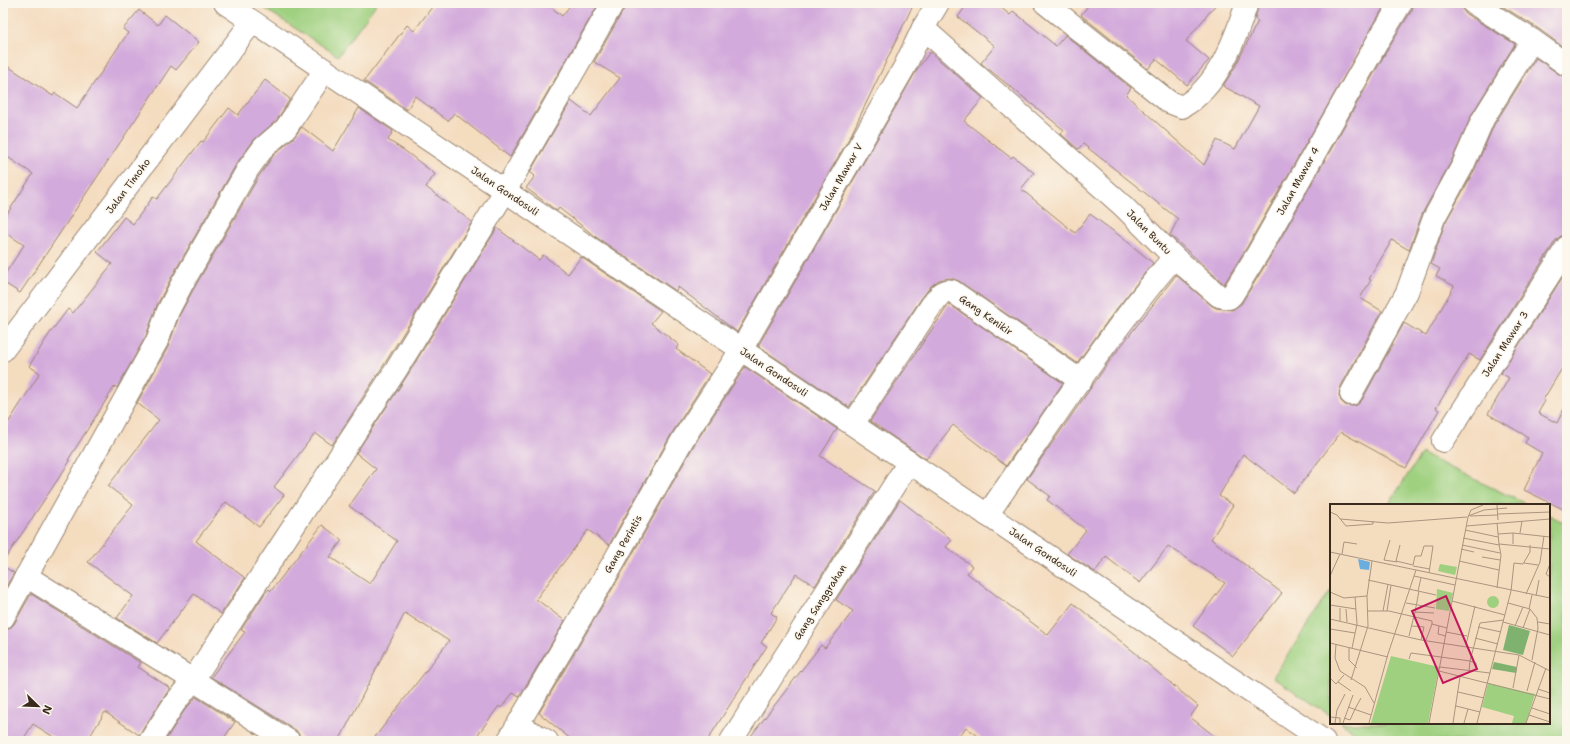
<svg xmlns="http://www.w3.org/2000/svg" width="1570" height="744" viewBox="0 0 1570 744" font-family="'Shantell Sans',sans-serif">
	<rect width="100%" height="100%" fill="#fbf7ec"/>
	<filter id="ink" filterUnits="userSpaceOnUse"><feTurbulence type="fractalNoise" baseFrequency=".025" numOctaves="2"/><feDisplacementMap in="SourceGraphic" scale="8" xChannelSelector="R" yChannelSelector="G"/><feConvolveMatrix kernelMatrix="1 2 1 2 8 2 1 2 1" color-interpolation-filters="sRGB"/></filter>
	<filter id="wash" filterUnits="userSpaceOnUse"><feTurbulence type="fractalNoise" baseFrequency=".012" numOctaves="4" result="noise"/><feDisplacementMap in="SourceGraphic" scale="16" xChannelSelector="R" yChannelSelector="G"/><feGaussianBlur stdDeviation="0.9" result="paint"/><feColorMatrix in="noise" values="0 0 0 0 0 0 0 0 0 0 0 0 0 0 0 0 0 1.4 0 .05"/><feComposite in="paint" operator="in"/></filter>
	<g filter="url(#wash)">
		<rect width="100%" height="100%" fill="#f4dcbf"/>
		<g fill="#9ed07f" stroke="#6c7d4e">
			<path d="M256 3H377L338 56Z"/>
			<path d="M1422 453V454L1528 505H1388Z"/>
			<path d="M1549 515 1567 524V741H1368L1341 723H1549Z"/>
			<path d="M1331 590V716L1273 677Z"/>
		</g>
		<g id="blocks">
			<g fill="#d3aadc">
				<path d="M435 3H546L562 16 572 3H599L510 157 454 113 448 121 415 96 407 110 364 81 407 25 414 31Z"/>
				<path d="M625 3H914L851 135 737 332 678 287 676 291 596 237 559 208 557 211 526 188 535 176 530 172 571 101 591 116 620 78 594 62 624 9Z"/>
				<path d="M968 3H995L1010 15 1013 11 1056 46 1065 35 1131 88 1126 95 1204 165 1217 140 1235 149 1259 106 1223 86 1235 67 1258 21 1255 19 1259 3H1386L1247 247 1224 284 1170 235 1178 219 1083 144 1078 149 1061 134 1064 130 981 63 995 46 958 17Z"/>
				<path d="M1090 3H1217L1186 41 1209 60 1187 85 1156 59 1148 69 1081 15Z"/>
				<path d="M1413 3H1461L1462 9 1466 14 1515 44 1472 114 1452 160 1423 212 1409 250 1392 240 1369 279 1371 280 1360 298 1382 311 1340 388 1339 395 1341 401 1345 405 1352 406 1357 405 1362 400 1404 323 1426 336 1454 286 1436 276 1440 269 1431 264 1445 223 1474 171 1494 125 1536 58 1560 75 1567 77V235L1561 236 1556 240 1480 360 1469 354 1436 408 1439 410 1406 468 1341 432 1294 493 1243 454 1219 496 1233 505 1211 539 1282 593 1233 656 1193 626 1225 583 1168 546 1140 583 1106 557 1095 572 1067 554 1086 530 1047 500 1050 496 1027 479 1111 359 1176 275 1211 305 1216 308 1232 310 1241 304 1269 259 1390 45 1412 10Z"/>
				<path d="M1497 3H1567V50L1539 29Z"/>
				<path d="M139 10 158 25 165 15 199 42 176 70 171 66 20 293 3 282V277L24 245 3 231V220L33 174 3 154V63L53 96 55 93 77 108 128 33 123 29Z"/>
				<path d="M930 52 983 98 964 121 1011 158 1013 156 1034 173 1021 189 1075 233 1090 214 1124 239 1153 263 1114 312 1077 363 959 281 950 278 939 280 931 286 921 299 849 407 758 346 918 68Z"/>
				<path d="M265 80 290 99 277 120 254 140 237 163 171 278 157 305 146 336 117 388 115 386 68 460 70 461 3 562V431L40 373 29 366 50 333 68 309 73 313 112 264 97 252 124 217 133 224 153 197 157 199 201 141 203 142 229 108 238 115Z"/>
				<path d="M359 108 393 131 388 140 405 151 435 174 426 187 472 222 385 363 332 445 315 433 274 487 284 495 259 527 226 502 196 541 245 578 221 614 194 594 157 643 117 618 133 596 88 562 133 505 108 486 159 420 137 403 168 347 179 316 193 290 259 176 273 156 294 137 302 127 333 151Z"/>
				<path d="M497 228 539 260 543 255 568 274 581 257 661 311 651 323 679 345 676 349 710 374 672 433 609 545 588 530 536 599 565 621 519 697 513 693 501 708 499 706 473 741H372L449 641 405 613 339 741H303L296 730 211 677 245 632 241 630 265 593 269 589 271 591 322 525 342 540 330 557 370 584 397 541 349 506 376 469 356 453 407 376Z"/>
				<path d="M1567 270V360L1543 400 1545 401 1538 413 1557 423 1567 403V511L1524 490 1542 453 1525 443 1528 437 1488 414 1509 378 1501 373Z"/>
				<path d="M949 304 1063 383 1006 466 953 425 926 459 870 421Z"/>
				<path d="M745 367 837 429 820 456 875 491 815 586 796 574 771 613 777 617 761 643 767 646 707 741H573L539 713 624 569 694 445Z"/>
				<path d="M900 500 952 540 946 547 972 566 967 573 1048 635 1073 603 1138 655V656L1198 706 1190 717 1221 741H985L966 727 956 741H747L821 645 825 648 853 611 836 600Z"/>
				<path d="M3 566 14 573 3 592Z"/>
				<path d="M31 594 141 663 138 667 170 688 139 735 105 712 87 741H60L33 724 22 741H3V630L9 629 14 624Z"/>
				<path d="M196 697 235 722 222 741H165L184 711Z"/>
			</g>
		</g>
	</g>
	<g filter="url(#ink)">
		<use href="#blocks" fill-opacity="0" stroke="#98836e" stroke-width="1"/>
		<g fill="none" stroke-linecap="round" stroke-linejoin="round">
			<g stroke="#98836e" stroke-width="24">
				<g id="minor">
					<path d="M225 3 1324 741"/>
					<path d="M1045 3 1169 102 1182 107C1218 87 1235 40 1247 3"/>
					<path d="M923 28 1123 206 1174 257C1105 338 1048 428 987 515"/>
					<path d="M1532 40 1567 65"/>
					<path d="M1174 257 1219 296 1229 298 1232 295 1258 253 1379 39 1401 3"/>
					<path d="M3 350 252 22"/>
					<path d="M1351 394 1407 292 1434 218 1463 165 1483 119 1532 40 1473 3"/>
					<path d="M853 424 931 306C937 299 942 288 952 291L1081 381"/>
					<path d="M1443 441 1567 247"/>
					<path d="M26 576 193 680 174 704 150 741"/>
					<path d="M3 618 157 341 168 311 182 284 248 169 264 147 286 128 325 70"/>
					<path d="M518 725 547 741"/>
					<path d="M289 741 193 680 396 370 505 191 613 3"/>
					<path d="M508 741 613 563 683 439 741 350 904 68 923 28 938 3"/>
					<path d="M731 741 909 462"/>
				</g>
			</g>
			<use href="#minor" stroke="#fff" stroke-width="22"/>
		</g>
	</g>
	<g text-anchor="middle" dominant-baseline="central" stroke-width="3" stroke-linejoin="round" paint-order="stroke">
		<g font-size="10" fill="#3b2a1e" stroke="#fbf7ec">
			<text transform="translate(841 177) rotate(-60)">Jalan Mawar V</text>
			<text transform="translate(1298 181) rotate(-61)">Jalan Mawar 4</text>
			<text transform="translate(128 186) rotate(-53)">Jalan Timoho</text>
			<text transform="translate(505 191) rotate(34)">Jalan Gondosuli</text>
			<text transform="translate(1149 232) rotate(45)">Jalan Buntu</text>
			<text transform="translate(986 315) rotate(35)">Gang Kenikir</text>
			<text transform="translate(1505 344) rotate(-57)">Jalan Mawar 3</text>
			<text transform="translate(774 372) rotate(34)">Jalan Gondosuli</text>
			<text transform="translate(623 544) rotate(-60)">Gang Perintis</text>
			<text transform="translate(1043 552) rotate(34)">Jalan Gondosuli</text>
			<text transform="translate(820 602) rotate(-57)">Gang Sanggrahan</text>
		</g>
	</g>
	<g transform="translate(1330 504)">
		<rect width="220" height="220" fill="#f4dcbf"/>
		<path d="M110 60 127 63 125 71 108 67ZM107 85 123 89 119 107 106 105ZM157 98a6 6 0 1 1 12 0a6 6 0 1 1-12 0ZM61 152 109 163 98 219H41ZM158 179 205 190 196 219H182L184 212 152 203Z" fill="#9ed07f"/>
		<path d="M179 121 200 127 193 151 173 146ZM164 158 187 163 186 169 162 165Z" fill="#7eb26e"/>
		<path d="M28 55 40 58 39 66 30 65Z" fill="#6aaddf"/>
		<path fill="none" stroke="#aa957f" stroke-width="1" d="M167 1 168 16M0 8 7 11 16 22 43 20V17M168 10 220 8M138 12 154 6 177 4M140 12 168 11M10 15 58 19 137 13M167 19 169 40M136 22 220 15M135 26 168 33M190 29 192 17M168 30 183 29M133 34 169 41M60 36 54 56 67 58M183 40V29L220 33M70 41 66 57 83 61 85 52H91L94 42H103L99 69M132 41 170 49M131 45 144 48M0 48 220 94M12 50 14 38 27 40M152 53 170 56M129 57 169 66M194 59 208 61M220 60 216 70 220 73M83 62 100 65M0 72 10 50M84 72 125 81M38 76 106 91M167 84 171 51 169 40 220 45M88 87 91 74M0 88 14 94 37 92M196 90 210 58 214 32M206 92 209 76M122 97 175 111M76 99 105 104M178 99 200 105 207 114 208 124 202 156M0 101 26 105M10 104V117M16 105 17 118M199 105 202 91M38 107H59L102 117V120M53 107 58 80M57 107 61 81M85 108 89 87M0 115 91 136 189 151 220 167M173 118 220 131M208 118 220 120M82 122 94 123 91 136M109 122 108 130 116 132M185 122 193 103M148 123 171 128M193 124 200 105M0 125 25 129M116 128 137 132M79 132 85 108 104 109M145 134 168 140M96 136 102 120 117 124M0 139 58 153M6 140 5 154 10 167 35 183 44 199M136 141 145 102M19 143V156L27 164M22 144 27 120 25 93M79 155 81 149 140 157 150 119 174 116M110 163 160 169M109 167 220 195M139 167 140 157 146 159 147 166M0 174 6 180 14 171M21 176 38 122 37 92 42 57M8 178 21 187M183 184 189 151M208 185 220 189M197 187 205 158M128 188 154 194M126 202 150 208M18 203 41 211M202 204 220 210M25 205 31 194M199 211 220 218M0 213 10 214V219M14 214 20 216 25 205M5 219 7 206 15 190M13 219 23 191M39 219 58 150 86 66M99 219 138 13 141 6 153 1M123 219 130 173M134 219 138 205M147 219 181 87 184 59 193 60 200 48V41M196 219 216 164"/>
		<path fill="#c2185b" fill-opacity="0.15" stroke="#c2185b" stroke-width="2" d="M116 92 147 165 113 179 82 107Z"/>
		<rect width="220" height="220" fill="none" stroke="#3b2a1e" stroke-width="2"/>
	</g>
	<rect width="1570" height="744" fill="none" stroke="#fbf7ec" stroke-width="16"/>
	<g transform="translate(38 706) rotate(113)" stroke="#fbf7ec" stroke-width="3" paint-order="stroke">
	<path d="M0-3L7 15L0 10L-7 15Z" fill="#3b2a1e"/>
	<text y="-6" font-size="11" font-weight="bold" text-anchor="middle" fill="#3b2a1e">N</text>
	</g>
</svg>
